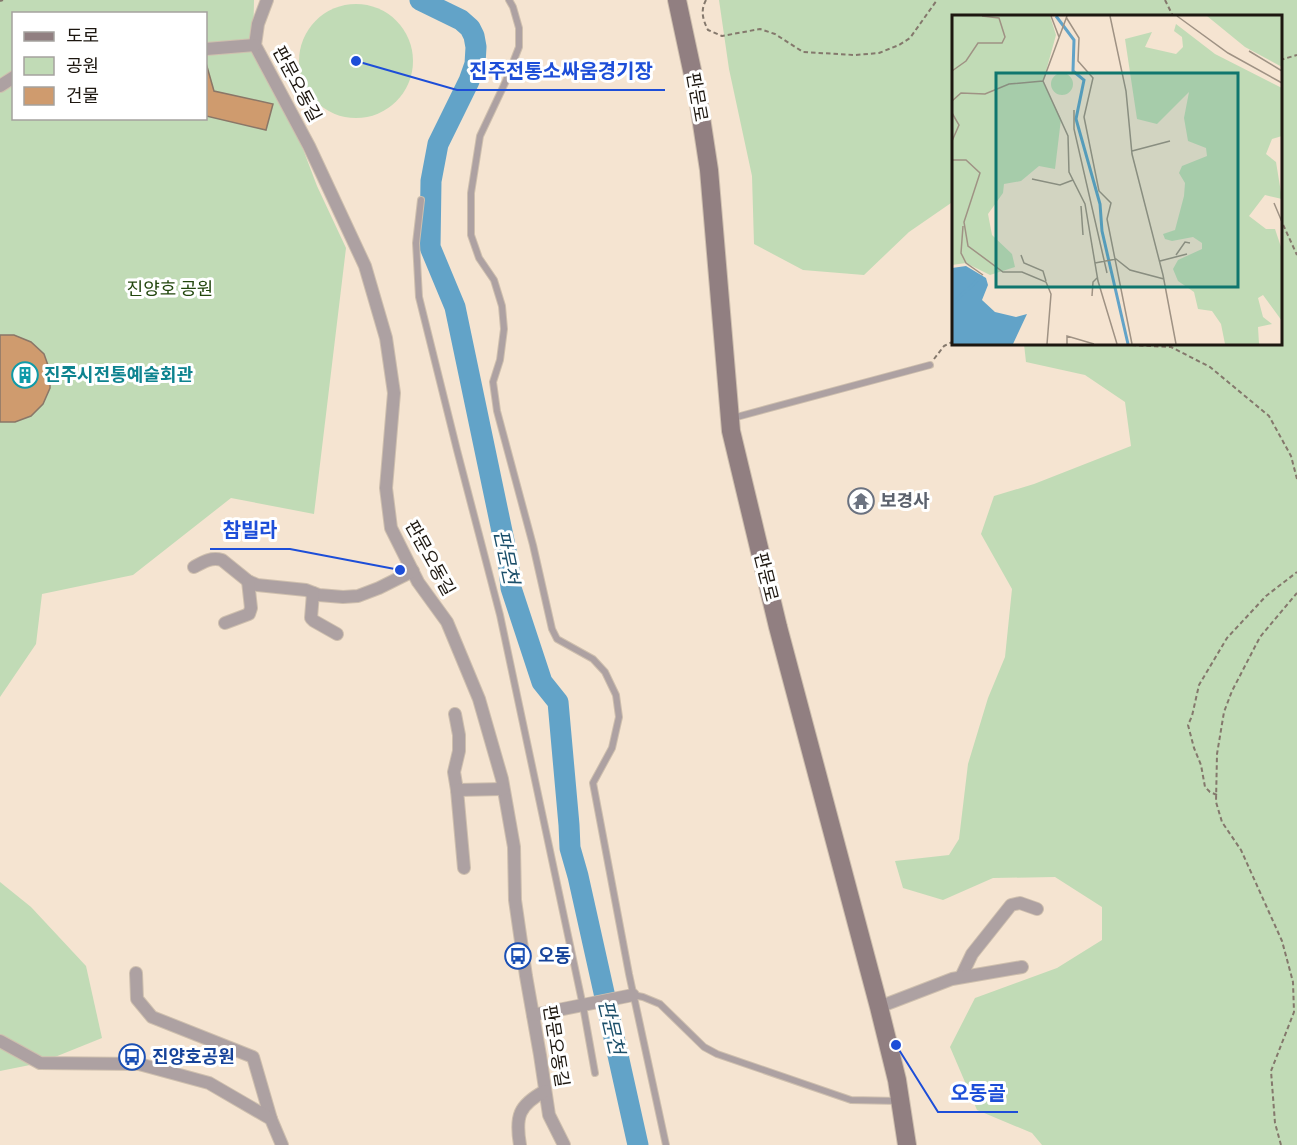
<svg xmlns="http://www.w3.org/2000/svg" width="1297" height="1145" viewBox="0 0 1297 1145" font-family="Signika,'Noto Sans KR',sans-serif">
	<rect width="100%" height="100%" fill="#f5e4d1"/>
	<g fill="#c1dbb6" fill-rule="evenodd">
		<path d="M0 0H254L253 48 295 128 317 186 346 248 314 514 231 498 133 575 42 594 36 644 0 697ZM14 14H206V118H14Z"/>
		<path d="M719 0H1297V1145H1042L1032 1133 977 1110 950 1047 975 998 1057 968 1102 940V907L1055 877 993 878 943 900 903 888 895 861 949 855 959 839 968 764 988 698 1005 657 1012 589 981 534 994 496 1034 484 1131 446 1125 402 1085 375 1026 362 1024 344H1280V16H954L953 198 951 203 909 232 864 275 803 270 754 244 752 176 729 69Z"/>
		<circle cx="356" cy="61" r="57"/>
		<path d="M0 882 31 907 86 966 102 1038 40 1063 0 1071Z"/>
	</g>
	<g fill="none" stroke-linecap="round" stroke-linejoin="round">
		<path stroke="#62a3c8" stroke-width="21" d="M420 0 461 20 470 28 474 36 476 47 475 64 469 81 438 144 431 181 430 247 455 307 508 560 511 588 542 682 558 702 569 825 570 848 578 876 638 1145"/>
	</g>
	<g fill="#cf9b6e" stroke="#8a7768" stroke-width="1.5">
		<path d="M206 63 214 91 273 104 266 130 206 116Z"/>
		<path d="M0 335H14L31 342 44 354 50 371V388L43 404 31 416 15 422H0Z"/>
	</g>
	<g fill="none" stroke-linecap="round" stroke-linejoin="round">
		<g stroke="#cebfae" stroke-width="8">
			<g id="lane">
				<path d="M509 0 513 7 519 28V47L505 83 480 136 471 193V235L479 258 494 280 502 306 504 329 500 360 493 382 497 411 533 545 552 629 557 639 593 659 605 672 616 695 619 717 612 748 593 783 629 974 666 1145"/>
				<path d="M421 200 416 243 419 297 457 450 500 615 583 1006 595 1073"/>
				<path d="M733 418 930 365"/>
				<path d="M633 995 643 997 660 1004 704 1047 717 1054 851 1100 898 1101"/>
			</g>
		</g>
		<g stroke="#cebfae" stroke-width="14">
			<g id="street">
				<path d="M267 0 258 24 255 45 309 146 365 266 386 338 394 393 386 488 391 528 418 582 447 622 479 699 502 779 514 847 515 900 526 976 540 1055 549 1115 564 1145"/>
				<path d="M206 49 255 45"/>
				<path d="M0 86 14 77"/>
				<path d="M194 567C203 562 211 557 222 560L248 581 257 585 306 590 319 595 343 597 358 596 379 588 413 571"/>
				<path d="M313 593 311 618 314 621 337 634"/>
				<path d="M225 623 249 614 251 608 248 581"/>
				<path d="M455 714 459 735V751L454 772 457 790 464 868"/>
				<path d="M457 790 503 789"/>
				<path d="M136 973 137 999 152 1017 253 1057 271 1119"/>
				<path d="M961 977 972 954 1011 905 1020 903 1037 909"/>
				<path d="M879 1007 952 979 1022 967"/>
				<path d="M533 1015 633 995"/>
				<path d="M0 1041 40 1063 139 1064 209 1083 271 1119 282 1145"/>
				<path d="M520 1145C515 1116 519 1105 545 1091"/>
			</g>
		</g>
		<g stroke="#cebfae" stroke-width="20">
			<path id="secondary" d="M677 0 698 98 709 170 731 431 778 627 879 1007 897 1080 907 1145"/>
		</g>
		<g stroke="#84786c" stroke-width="2" stroke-dasharray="4.5 3" stroke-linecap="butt">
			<path d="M706 0C700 11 703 20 708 30L722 36 760 29 775 34 803 52 855 55 879 53 899 45 910 38 937 0"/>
			<path d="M1165 0 1173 16"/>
			<path d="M0 1 3 0"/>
			<path d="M1280 60 1297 55"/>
			<path d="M1280 218 1297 255"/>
			<path d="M1109 344 1171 347 1210 367 1269 416 1291 456 1297 479"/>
			<path d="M934 359 944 346 954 341"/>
			<path d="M1217 795 1210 792 1205 787 1201 765 1194 748 1188 725 1192 716 1199 685 1227 638 1266 596 1297 572"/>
			<path d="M1281 1145 1275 1123 1271 1071 1294 1012 1293 982 1282 941 1241 850 1222 822 1216 802 1217 754 1224 712 1232 691 1260 637 1297 593"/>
		</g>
		<use href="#lane" stroke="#ada1a2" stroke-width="6"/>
		<use href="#street" stroke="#ada1a2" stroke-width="12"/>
		<use href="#secondary" stroke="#917f81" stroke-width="18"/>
	</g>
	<defs>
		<g id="building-ring" transform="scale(1.35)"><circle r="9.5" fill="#fff" stroke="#0f9aa8" stroke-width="1.5"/><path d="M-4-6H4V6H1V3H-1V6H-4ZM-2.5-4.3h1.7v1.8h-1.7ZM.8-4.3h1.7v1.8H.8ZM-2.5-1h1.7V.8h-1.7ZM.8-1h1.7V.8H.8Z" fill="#0f9aa8"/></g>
		<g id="temple-ring" transform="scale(1.35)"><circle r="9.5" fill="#fff" stroke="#6b7280" stroke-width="1.5"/><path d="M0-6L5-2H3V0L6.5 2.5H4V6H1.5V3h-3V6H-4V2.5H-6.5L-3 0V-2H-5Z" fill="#6b7280"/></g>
		<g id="bus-ring" transform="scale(1.35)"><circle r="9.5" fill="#fff" stroke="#1a4fb4" stroke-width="1.5"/><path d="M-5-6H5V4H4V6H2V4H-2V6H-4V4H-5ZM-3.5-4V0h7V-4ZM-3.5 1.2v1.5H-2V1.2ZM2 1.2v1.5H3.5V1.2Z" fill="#1a4fb4"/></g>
	</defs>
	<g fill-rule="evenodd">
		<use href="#building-ring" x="25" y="375"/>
		<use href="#temple-ring" x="861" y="501"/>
		<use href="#bus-ring" x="518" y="956"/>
		<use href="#bus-ring" x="132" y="1057"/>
	</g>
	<g text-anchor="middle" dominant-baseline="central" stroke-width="6" stroke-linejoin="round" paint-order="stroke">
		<g font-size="18" fill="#1d1710" stroke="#fff">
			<text transform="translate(297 84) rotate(62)">판문오동길</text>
			<text transform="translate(697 97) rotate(80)">판문로</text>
			<text transform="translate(430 558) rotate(61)">판문오동길</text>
			<text transform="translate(766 577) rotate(76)">판문로</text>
			<text transform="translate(556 1046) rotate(81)">판문오동길</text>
		</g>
		<g font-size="18" fill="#22460d" stroke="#fff">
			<text x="170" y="289">진양호 공원</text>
		</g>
		<g font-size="18" font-weight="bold" fill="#0d838f" stroke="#fff" text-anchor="start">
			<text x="44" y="375">진주시전통예술회관</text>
		</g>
		<g font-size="18" font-weight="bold" fill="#5b616d" stroke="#fff" text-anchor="start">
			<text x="880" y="501">보경사</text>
		</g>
		<g font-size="18" font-weight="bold" fill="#164399" stroke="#fff" text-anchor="start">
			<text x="538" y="956">오동</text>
			<text x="152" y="1057">진양호공원</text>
		</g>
		<g font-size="20" font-style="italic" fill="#1c4f6a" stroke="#fff">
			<text transform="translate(506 557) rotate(78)">판문천</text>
			<text transform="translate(611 1027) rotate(77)">판문천</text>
		</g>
	</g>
	<g transform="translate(952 15)">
		<rect width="330" height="330" fill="#f5e4d1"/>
		<path d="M0 1H98L104 20 91 67 109 104 103 154 87 151 69 166 52 169 51 178 36 199 40 220 60 239 63 252 38 260 14 248 0 250ZM255 1H330V52L293 32ZM224 9 263 39 330 73V121L320 124 314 139 324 147 330 184 313 180 297 201 314 214H323L330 235V306L311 280 306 283 311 302 320 309 306 312 307 329H273L269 309 260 296 246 294 242 277 226 266 221 254 226 245 250 234V228L241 222 220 226 213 224 211 219 223 215 232 181 233 168 227 158 230 151 255 141 254 133 236 126 232 103 237 77 205 109 185 104 173 24 200 17 193 32 224 39 231 32 230 22 222 16ZM99 69a11 11 0 1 1 22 0a11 11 0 1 1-22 0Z" fill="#c1dbb6"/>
		<path d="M14 251 34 263 36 270 30 285 43 297 64 302 75 299 61 329H0V253Z" fill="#62a3c8"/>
		<path fill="none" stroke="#62a3c8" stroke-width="3" d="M104 1 122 25 121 56 132 65 124 104 148 189 150 216 176 329M0 289 30 261"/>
		<path fill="none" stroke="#9f9284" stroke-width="1.5" d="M99 1 107 22M115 1 91 66 116 121 117 157 133 189 146 266 165 329M158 1 174 76 180 139 211 260 224 329M225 1 276 38 330 68M114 2 127 23 126 46 141 63 132 102 147 176 159 188 155 204 180 329M297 36 330 56M0 56 14 46 26 28H50L53 22 47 3 30 1M0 86 9 78 33 79 57 69 91 66M122 95V114L155 258M0 98 7 110 0 126M180 136 218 126M0 145H14L28 158 12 207 16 231 51 257H70L94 267 99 279 95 329M80 164 108 170 121 165M322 188 330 207M129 191 131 220M11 211 9 238 14 248 31 260M69 240 72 248 91 256 94 266M224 240 233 227 238 228M208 246 235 239M143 248 164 244 178 255 212 264M140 281 141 267 146 262M115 329V321L142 329"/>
		<path fill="#0f766e" fill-opacity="0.15" stroke="#0f766e" stroke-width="3" d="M44 58H286V272H44Z"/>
		<rect width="330" height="330" fill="none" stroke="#1d1710" stroke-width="3"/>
	</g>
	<path fill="none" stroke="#1d4ed8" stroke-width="2" d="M356 61L457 90H665M400 570L290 549H210M896 1045L938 1112H1018"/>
	<g fill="#1d4ed8" stroke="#fff" stroke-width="2">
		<circle cx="356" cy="61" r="6"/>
		<circle cx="400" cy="570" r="6"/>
		<circle cx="896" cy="1045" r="6"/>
	</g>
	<g font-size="20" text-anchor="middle" font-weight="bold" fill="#1d4ed8" stroke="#fff" stroke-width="6" stroke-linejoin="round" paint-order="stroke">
		<text x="561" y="78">진주전통소싸움경기장</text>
		<text x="250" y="537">참빌라</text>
		<text x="978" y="1100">오동골</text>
	</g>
	<rect x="12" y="12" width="195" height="108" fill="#ffffff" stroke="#a5a29f" stroke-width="1.5"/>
	<rect x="24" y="32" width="30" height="9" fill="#917f81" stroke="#a5a29f" stroke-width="1.5"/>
	<text x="66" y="42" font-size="18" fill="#1d1710">도로</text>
	<rect x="24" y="57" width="30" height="18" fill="#c1dbb6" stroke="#a5a29f" stroke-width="1.5"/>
	<text x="66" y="72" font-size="18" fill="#1d1710">공원</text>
	<rect x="24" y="87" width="30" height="18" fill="#cf9b6e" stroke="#a5a29f" stroke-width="1.5"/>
	<text x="66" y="102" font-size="18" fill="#1d1710">건물</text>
</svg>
